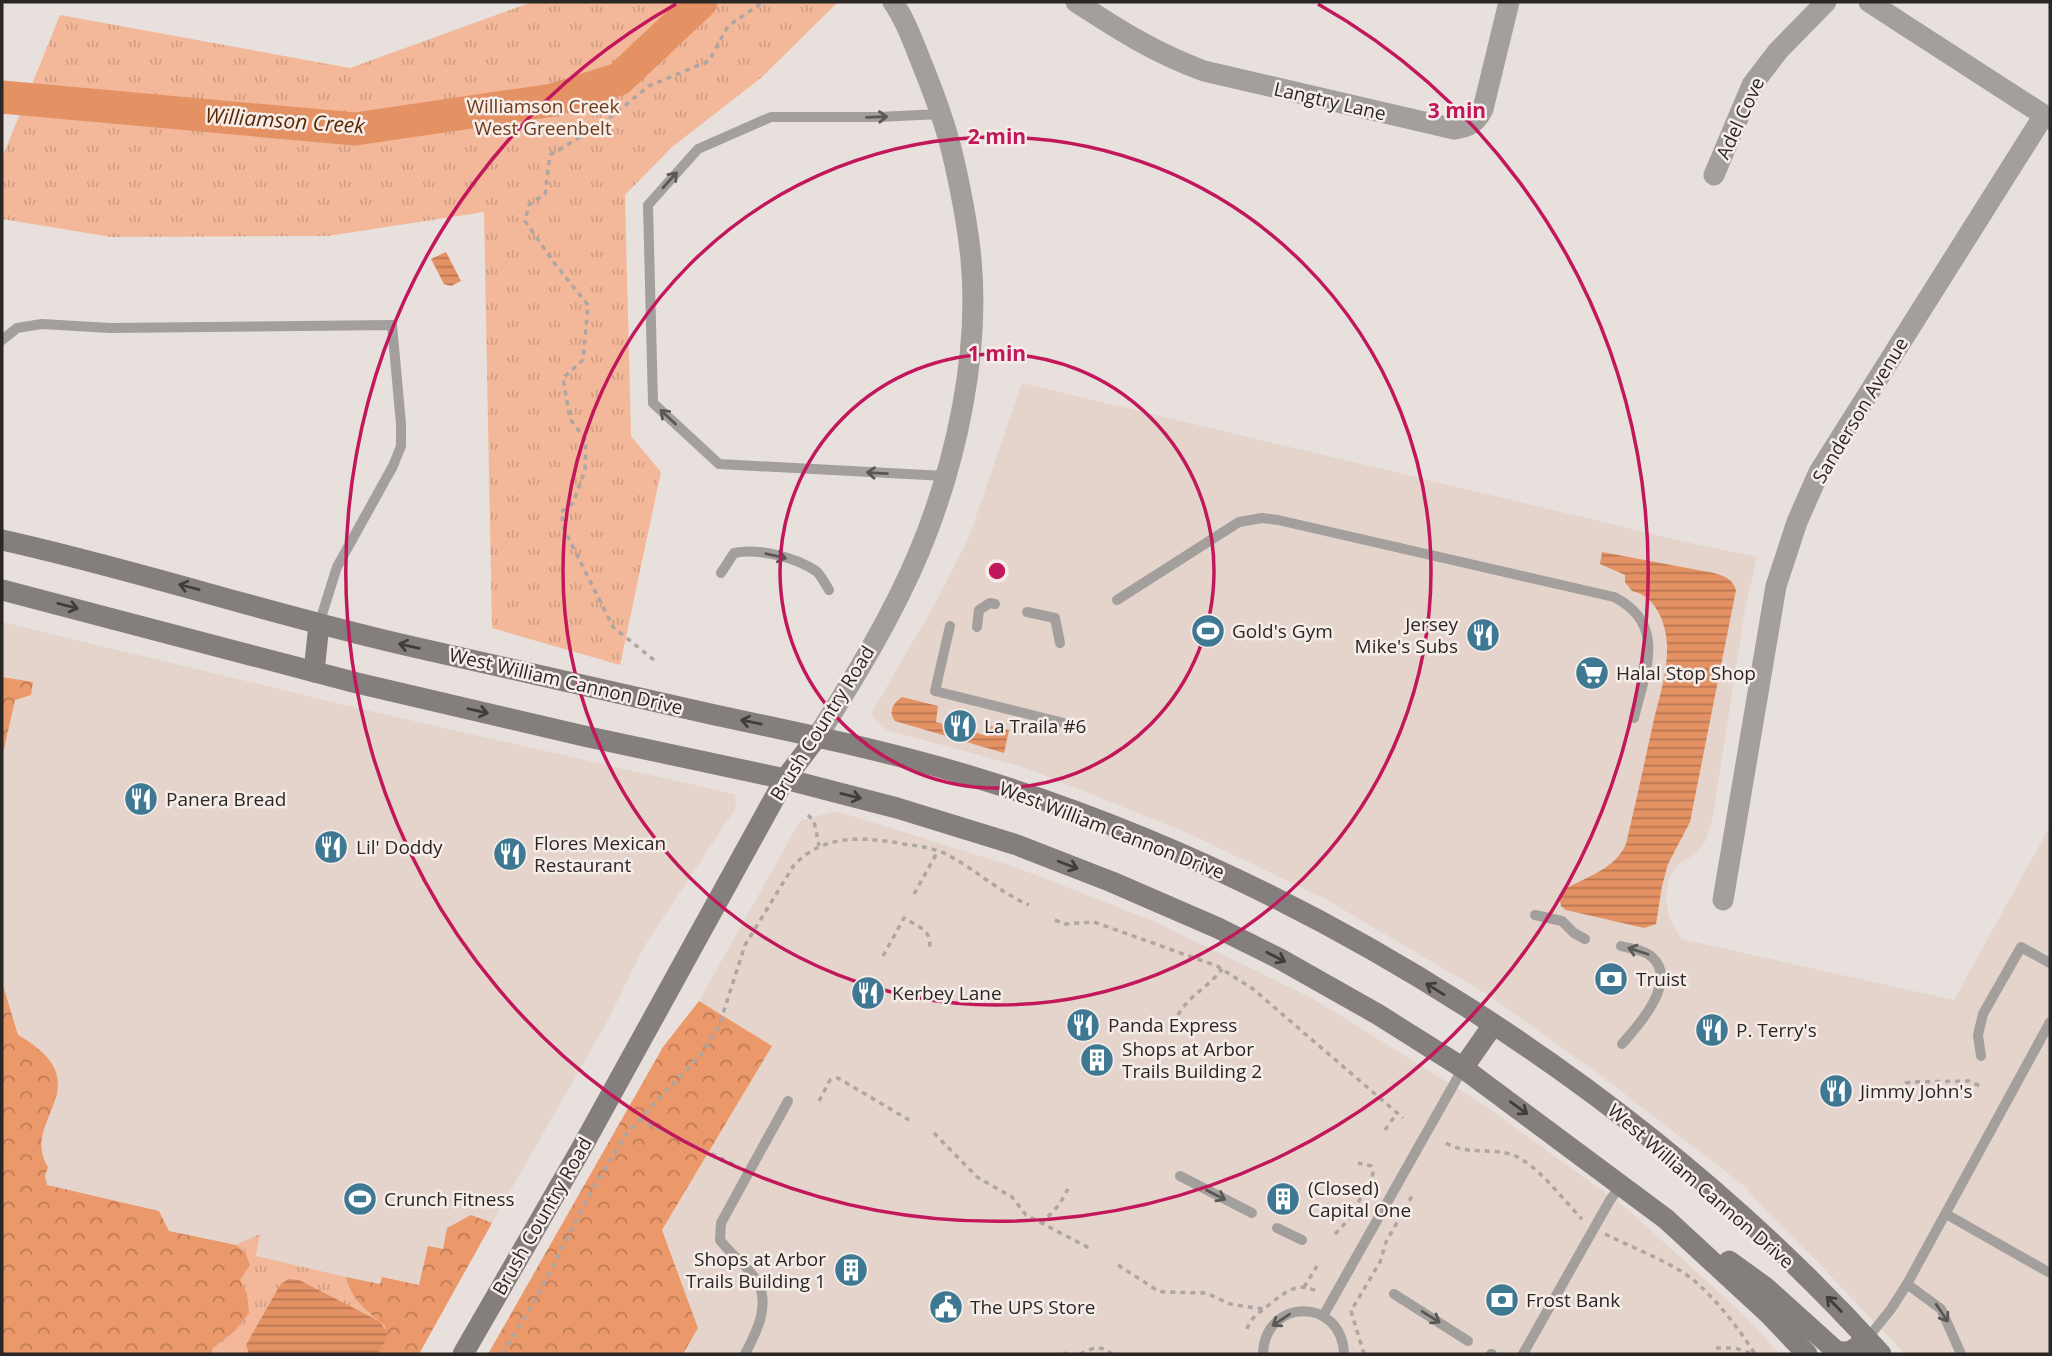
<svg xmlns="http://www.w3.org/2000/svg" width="2052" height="1356" viewBox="0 0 2052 1356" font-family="'Open Sans',sans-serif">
	<defs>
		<pattern id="grass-tufts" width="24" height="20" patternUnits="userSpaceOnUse" patternTransform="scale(1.75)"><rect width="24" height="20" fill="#f3b899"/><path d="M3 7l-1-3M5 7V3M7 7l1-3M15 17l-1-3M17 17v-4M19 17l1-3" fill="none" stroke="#d09e84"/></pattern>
		<pattern id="forest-crowns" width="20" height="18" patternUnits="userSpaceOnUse" patternTransform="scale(1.75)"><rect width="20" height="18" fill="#eb986a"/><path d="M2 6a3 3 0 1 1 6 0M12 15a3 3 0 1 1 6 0" fill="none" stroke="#bf7c57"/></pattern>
		<pattern id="water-rules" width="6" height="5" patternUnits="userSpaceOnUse" patternTransform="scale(1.75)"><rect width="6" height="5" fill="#e49164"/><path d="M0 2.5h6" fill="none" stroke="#b97652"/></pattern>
	</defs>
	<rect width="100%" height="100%" fill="#e8e0dc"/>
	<g fill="#e4d4cb">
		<path d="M1022 383 1699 545 1757 557 1745 609 1713 816 1705 842 1694 855 1677 865 1668 880 1666 899 1669 917 1681 939 1954 1000 2050 826V1354H1905L1809 1253 1768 1213 1743 1185 1600 1075 1488 995 1329 901 1190 834 1023 767 887 730 877 721 871 714 937 600 969 537Z"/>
		<path d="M2 622 357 708 734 794 736 800 735 809 645 945 608 1020 417 1354H2Z"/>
		<path d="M836 811 1012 866 1151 920 1312 998 1487 1107 1626 1208 1743 1314 1780 1354H683L698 1328 662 1231 772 1046 699 1001 800 821Z"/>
	</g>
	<g fill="url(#grass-tufts)">
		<path d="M532 2H838L761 78 672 147 625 195 631 436 661 472 620 665 492 628 484 212 328 236 111 237 2 219V158L60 15 350 68Z"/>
		<path d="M260 1234 256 1256 346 1277C351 1300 367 1311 385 1326L378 1354H213L212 1349 235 1331 247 1294 239 1280 245 1252 236 1245Z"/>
	</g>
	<g fill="url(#forest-crowns)">
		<path d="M2 677 33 682 31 695 15 700 2 758Z"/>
		<path d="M2 982 18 1035C105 1085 18 1120 48 1167L45 1176 47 1185 159 1211 169 1231 236 1245 245 1252 250 1265 240 1280 247 1294 249 1313 235 1331 212 1349 213 1354H2Z"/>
		<path d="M699 1001 772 1046 662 1230 698 1328 683 1354H488L663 1047Z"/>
		<path d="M471 1215 492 1223 419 1354H378L386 1340 385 1326C367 1311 351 1300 346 1277L380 1284 382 1277 419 1285 428 1246 443 1249 447 1228Z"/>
	</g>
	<g fill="url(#water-rules)">
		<path d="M446 252 461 281 451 286 444 284 431 259Z"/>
		<path d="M1602 552 1714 573C1724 576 1732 578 1736 590L1690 822 1668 864 1662 886 1656 924 1644 928 1566 910 1561 906 1560 900 1565 889C1587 877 1616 868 1626 844 1636 802 1645 760 1654 719 1660 695 1668 670 1667 645 1666 623 1656 596 1632 591L1625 582V575L1600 564Z"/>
		<path d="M902 697 938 706 936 722 988 736 991 726 1009 730 1004 753 895 721C888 712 893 703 902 697Z"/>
		<path d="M288 1279 299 1280 379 1321 387 1332 386 1340 378 1354H249L246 1345 280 1285Z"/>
	</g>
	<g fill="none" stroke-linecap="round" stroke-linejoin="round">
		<path stroke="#e49164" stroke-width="33" d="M2 97 355 129 553 100 619 79 701 2"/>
		<g stroke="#ada6a3" stroke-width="3.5" stroke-dasharray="5 5" stroke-linecap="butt">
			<path d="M654 660 613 627 564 529 561 512 573 503 585 470 586 440 570 419 563 378 583 360 588 305 555 264 525 221 529 205 545 194 550 155 602 124 649 86 709 61 728 26 763 2"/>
			<path d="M808 815 814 821 819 846"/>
			<path d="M914 894 938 851"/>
			<path d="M1055 920 1065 924 1094 922 1217 966 1253 989 1403 1118"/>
			<path d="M883 956 904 918C917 926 934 931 929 949"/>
			<path d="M1178 1015C1188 996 1209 987 1222 969"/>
			<path d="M1892 1097 1898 1095 1906 1083 1911 1082 1969 1081 1982 1087"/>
			<path d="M819 1101 830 1080 838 1078 909 1120"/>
			<path d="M639 1119 739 1167"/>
			<path d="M1385 1130 1397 1113"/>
			<path d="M934 1133 977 1177 1012 1197 1026 1215 1093 1250"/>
			<path d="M1446 1143C1467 1155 1489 1148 1510 1154 1536 1162 1563 1200 1582 1219"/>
			<path d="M1041 1224 1059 1205 1068 1189"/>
			<path d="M1335 1234 1352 1216 1362 1195 1372 1183 1373 1171 1371 1166 1358 1163"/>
			<path d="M1605 1234C1629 1246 1655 1256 1679 1270 1706 1285 1738 1327 1755 1354"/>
			<path d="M1118 1265 1155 1289 1163 1292 1206 1293 1230 1304 1263 1309"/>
			<path d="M1304 1287 1317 1266"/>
			<path d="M1247 1329C1252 1316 1259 1313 1270 1304 1284 1293 1297 1281 1316 1291"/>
			<path d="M1716 1348H1735L1753 1354"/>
			<path d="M1063 1353 1067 1354"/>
			<path d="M502 1354 537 1297 587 1199 627 1133 703 1052 719 1026 745 945 794 865C825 833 864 837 904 844 919 846 933 848 946 854 975 869 999 892 1029 905"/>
			<path d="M1080 1354C1094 1348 1098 1344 1112 1354"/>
			<path d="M1364 1354 1351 1311 1380 1262 1386 1242 1412 1196"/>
		</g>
		<g stroke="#a39f9d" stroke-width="10">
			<path d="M941 114 878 117H771L698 149 648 205 653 403 719 464 945 476"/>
			<path d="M2 340 17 328 42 324 110 328 392 325 401 424V446L393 466 337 567 319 624"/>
			<path d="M721 573 734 553C758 548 795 557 816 571 821 575 825 584 829 590"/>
			<path d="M1117 600 1239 522 1262 518 1278 520 1614 597C1668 624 1645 672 1634 718"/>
			<path d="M1027 612 1055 618 1060 643"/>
			<path d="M950 626 935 691 1068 724"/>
			<path d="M977 627 979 610 990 603 995 604"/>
			<path d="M1535 915 1562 921 1574 933 1585 939"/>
			<path d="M1621 946C1631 949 1645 950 1652 957 1679 981 1638 1026 1622 1044"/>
			<path d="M1981 1056 1978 1035 1983 1014 2021 947 2050 963"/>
			<path d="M1180 1176 1252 1213"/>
			<path d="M1946 1214 2050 1273"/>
			<path d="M1277 1228 1302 1240"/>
			<path d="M1907 1284 1941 1309 1961 1354"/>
			<path d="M1394 1294 1468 1341"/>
			<path d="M1323 1316 1463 1068"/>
			<path d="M1867 1339 1891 1309 1907 1284 2050 1022"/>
			<path d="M745 1354C756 1333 771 1305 757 1281 748 1266 731 1255 720 1240L721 1223 788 1101"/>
			<path d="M1263 1354C1265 1297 1342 1297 1344 1354"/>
			<path d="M1491 1354H1492"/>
			<path d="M1523 1354 1610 1200 1621 1185"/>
		</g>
		<g stroke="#a39f9d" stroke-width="21">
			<path d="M1076 2C1119 30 1155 53 1204 71L1454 129C1469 127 1476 123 1483 109L1509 2"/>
			<path d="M1869 2 2050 119"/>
			<path d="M1714 175 1752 85 1778 51 1826 2"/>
			<path d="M817 737C855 677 893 615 920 550 956 463 980 354 971 259 968 228 962 196 955 165 947 127 933 91 918 54 911 36 904 18 893 2"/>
			<path d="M1723 900 1776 586 1797 522 1819 472 2044 115"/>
		</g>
		<g stroke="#847f7c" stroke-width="21">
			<path d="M2 540C142 571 278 617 418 648 517 670 616 693 715 715 804 734 893 752 980 779 1315 882 1646 1094 1881 1354"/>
			<path d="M2 590 357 683 584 736 785 779 897 808 1017 845 1112 882 1218 928 1280 959 1379 1015 1463 1068 1666 1219 1769 1314 1807 1354"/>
			<path d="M314 672 319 624"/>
			<path d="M1463 1068 1493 1025"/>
			<path d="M1729 1261 1765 1287 1835 1350C1850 1356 1855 1348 1867 1339"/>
			<path d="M463 1354 581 1149 785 779 817 737"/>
		</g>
	</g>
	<defs><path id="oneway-shaft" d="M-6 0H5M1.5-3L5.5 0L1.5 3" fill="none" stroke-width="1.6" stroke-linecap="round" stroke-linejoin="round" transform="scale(1.75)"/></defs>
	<g stroke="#5a5755">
		<use href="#oneway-shaft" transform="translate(877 117) rotate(-2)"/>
		<use href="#oneway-shaft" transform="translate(670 180) rotate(-48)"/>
		<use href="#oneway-shaft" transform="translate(668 417) rotate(-137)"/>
		<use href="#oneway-shaft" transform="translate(877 473) rotate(-177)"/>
		<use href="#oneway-shaft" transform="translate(776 556) rotate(13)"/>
		<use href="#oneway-shaft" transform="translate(1638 951) rotate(-162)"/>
		<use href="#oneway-shaft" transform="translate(1216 1195) rotate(27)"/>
		<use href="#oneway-shaft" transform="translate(1942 1313) rotate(56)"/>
		<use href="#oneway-shaft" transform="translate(1431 1317) rotate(32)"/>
		<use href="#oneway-shaft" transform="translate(1281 1320) rotate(146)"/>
	</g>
	<g stroke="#403d3b">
		<use href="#oneway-shaft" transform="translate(189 587) rotate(-165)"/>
		<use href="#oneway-shaft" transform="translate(68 606) rotate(15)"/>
		<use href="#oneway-shaft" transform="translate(409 646) rotate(-167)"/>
		<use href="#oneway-shaft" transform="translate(478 711) rotate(13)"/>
		<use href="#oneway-shaft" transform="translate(751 722) rotate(-168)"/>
		<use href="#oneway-shaft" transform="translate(851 796) rotate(14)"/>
		<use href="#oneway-shaft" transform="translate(1068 865) rotate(21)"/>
		<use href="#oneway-shaft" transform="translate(1276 957) rotate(27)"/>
		<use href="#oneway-shaft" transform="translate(1435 989) rotate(-148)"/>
		<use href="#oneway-shaft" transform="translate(1519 1108) rotate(36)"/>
		<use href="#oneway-shaft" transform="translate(1834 1304) rotate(-135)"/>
	</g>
	<g fill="none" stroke="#c2185b" stroke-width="3.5">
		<circle cx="997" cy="571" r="217"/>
		<circle cx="997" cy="571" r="434"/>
		<path d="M1318 4A651 651 0 1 1 676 4"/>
	</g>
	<defs>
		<g id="stadium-disc" transform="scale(1.75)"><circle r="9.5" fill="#3f7892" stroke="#f6ede9"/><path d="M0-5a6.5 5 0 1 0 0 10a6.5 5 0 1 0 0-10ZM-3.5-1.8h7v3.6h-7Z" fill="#fff"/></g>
		<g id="restaurant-disc" transform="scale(1.75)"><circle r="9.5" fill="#3f7892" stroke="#f6ede9"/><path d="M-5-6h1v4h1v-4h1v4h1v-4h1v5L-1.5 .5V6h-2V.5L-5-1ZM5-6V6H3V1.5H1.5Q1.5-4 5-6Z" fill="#fff"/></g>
		<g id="supermarket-disc" transform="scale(1.75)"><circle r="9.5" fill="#3f7892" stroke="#f6ede9"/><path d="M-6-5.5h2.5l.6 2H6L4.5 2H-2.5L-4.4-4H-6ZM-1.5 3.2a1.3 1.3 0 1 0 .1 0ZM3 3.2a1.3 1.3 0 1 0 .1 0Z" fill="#fff"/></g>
		<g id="bank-disc" transform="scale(1.75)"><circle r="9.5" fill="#3f7892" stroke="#f6ede9"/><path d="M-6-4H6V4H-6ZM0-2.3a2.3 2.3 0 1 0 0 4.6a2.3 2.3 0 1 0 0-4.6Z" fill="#fff"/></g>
		<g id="building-disc" transform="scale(1.75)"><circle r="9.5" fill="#3f7892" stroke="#f6ede9"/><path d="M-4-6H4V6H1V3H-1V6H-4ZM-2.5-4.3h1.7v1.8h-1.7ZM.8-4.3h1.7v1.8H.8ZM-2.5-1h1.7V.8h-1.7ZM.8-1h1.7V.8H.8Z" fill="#fff"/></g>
		<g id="civic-disc" transform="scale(1.75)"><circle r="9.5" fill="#3f7892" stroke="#f6ede9"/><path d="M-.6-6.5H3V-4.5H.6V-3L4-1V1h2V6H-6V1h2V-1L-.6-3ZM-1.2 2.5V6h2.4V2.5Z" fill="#fff"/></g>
	</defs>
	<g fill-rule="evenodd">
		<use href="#stadium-disc" x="1208" y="631"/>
		<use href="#restaurant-disc" x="1483" y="635"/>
		<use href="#supermarket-disc" x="1592" y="673"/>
		<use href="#restaurant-disc" x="960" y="726"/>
		<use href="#restaurant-disc" x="141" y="799"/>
		<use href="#restaurant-disc" x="331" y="847"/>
		<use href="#restaurant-disc" x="510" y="854"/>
		<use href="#bank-disc" x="1611" y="979"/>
		<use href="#restaurant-disc" x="868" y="993"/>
		<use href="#restaurant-disc" x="1083" y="1025"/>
		<use href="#restaurant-disc" x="1712" y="1030"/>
		<use href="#building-disc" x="1097" y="1060"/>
		<use href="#restaurant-disc" x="1836" y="1091"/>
		<use href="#stadium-disc" x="360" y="1199"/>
		<use href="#building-disc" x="1283" y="1199"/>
		<use href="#building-disc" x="851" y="1270"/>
		<use href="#bank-disc" x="1502" y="1300"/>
		<use href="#civic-disc" x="946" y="1307"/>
	</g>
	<g text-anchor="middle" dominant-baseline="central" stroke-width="5" stroke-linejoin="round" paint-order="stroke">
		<g font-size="19" fill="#2a2725" stroke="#f6ede9">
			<text transform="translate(1330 101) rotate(13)">Langtry Lane</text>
			<text transform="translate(1740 118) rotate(-65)">Adel Cove</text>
			<text transform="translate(1860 410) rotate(-59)">Sanderson Avenue</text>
			<text transform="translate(566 681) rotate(13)">West William Cannon Drive</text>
			<text transform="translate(822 723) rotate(-58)">Brush Country Road</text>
			<text transform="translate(1112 830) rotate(21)">West William Cannon Drive</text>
			<text transform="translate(1701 1186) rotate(41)">West William Cannon Drive</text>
			<text transform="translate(542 1216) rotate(-60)">Brush Country Road</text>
		</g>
		<g font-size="19" fill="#713a1a" stroke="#f6ede9">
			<text x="543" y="106">Williamson Creek<tspan x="543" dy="22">West Greenbelt</tspan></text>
		</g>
		<g font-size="19" fill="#2a2725" stroke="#f6ede9" text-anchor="start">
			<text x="1458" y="624" text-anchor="end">Jersey<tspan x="1458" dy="22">Mike's Subs</tspan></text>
			<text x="1232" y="631">Gold's Gym</text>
			<text x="1616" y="673">Halal Stop Shop</text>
			<text x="984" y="726">La Traila #6</text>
			<text x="166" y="799">Panera Bread</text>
			<text x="534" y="843">Flores Mexican<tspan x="534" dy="22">Restaurant</tspan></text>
			<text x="356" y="847">Lil' Doddy</text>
			<text x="1636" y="979">Truist</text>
			<text x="892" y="993">Kerbey Lane</text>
			<text x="1108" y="1025">Panda Express</text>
			<text x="1736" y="1030">P. Terry's</text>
			<text x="1122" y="1049">Shops at Arbor<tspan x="1122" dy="22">Trails Building 2</tspan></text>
			<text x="1860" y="1091">Jimmy John's</text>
			<text x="1308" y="1188">(Closed)<tspan x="1308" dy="22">Capital One</tspan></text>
			<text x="384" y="1199">Crunch Fitness</text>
			<text x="826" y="1259" text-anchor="end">Shops at Arbor<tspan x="826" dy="22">Trails Building 1</tspan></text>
			<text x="1526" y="1300">Frost Bank</text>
			<text x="970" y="1307">The UPS Store</text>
		</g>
		<g font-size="21" font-style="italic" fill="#5c2804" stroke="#f6ede9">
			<text transform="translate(285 120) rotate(4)">Williamson Creek</text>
		</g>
	</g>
	<circle cx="997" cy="571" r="10" fill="#c2185b" stroke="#f6ede9" stroke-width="3.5"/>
	<g font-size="21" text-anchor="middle" font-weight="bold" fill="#c2185b" stroke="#f6ede9" stroke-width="5" stroke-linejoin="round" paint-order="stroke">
		<text x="1457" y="118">3 min</text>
		<text x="997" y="144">2 min</text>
		<text x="997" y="361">1 min</text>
	</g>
	<rect width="2052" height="1356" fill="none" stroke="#2a2725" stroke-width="7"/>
</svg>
